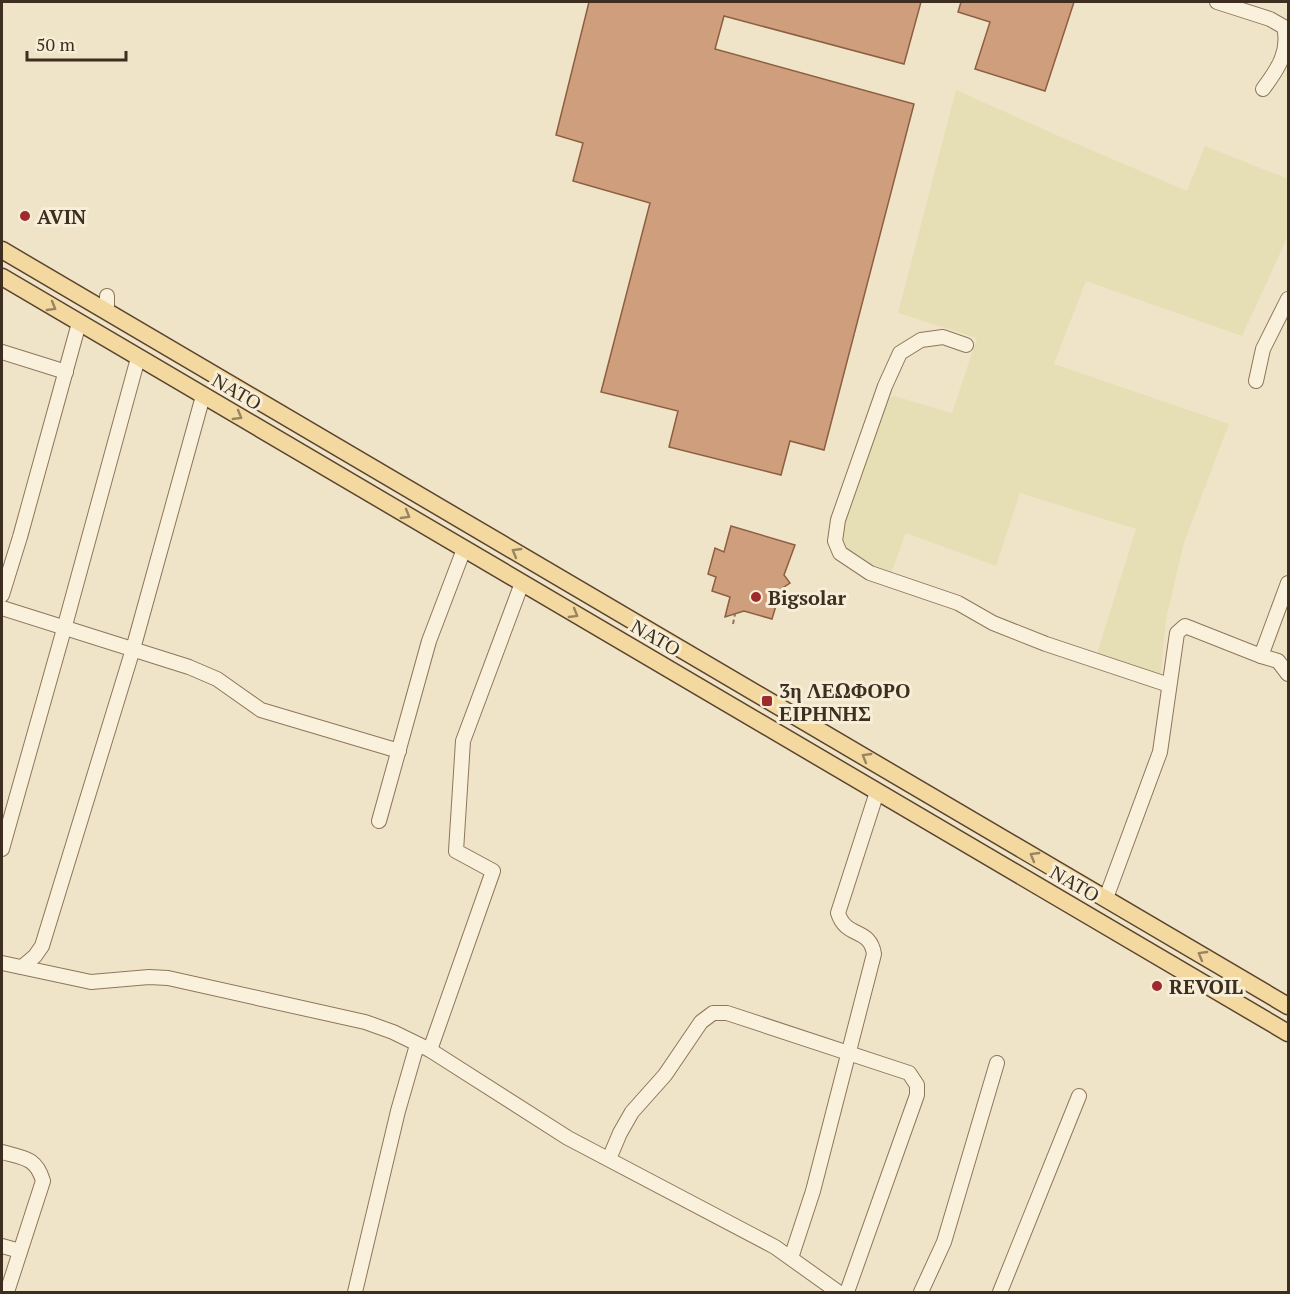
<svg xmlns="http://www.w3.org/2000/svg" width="1290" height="1294" viewBox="0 0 1290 1294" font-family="'PT Serif',serif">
	<rect width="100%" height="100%" fill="#f0e4c8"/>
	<path fill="#e6deb5" d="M956 90 1063 138 1187 191 1205 146 1288 179V236L1242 336 1086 281 1054 364 1229 424 1184 543 1166 619 1160 680 1096 657 1136 529 1020 493 996 566 906 533 890 576 852 558 841 545 840 527 883 400 894 396 952 413 977 338 898 313Z"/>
	<g fill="#cf9f7d" stroke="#8d5f41" stroke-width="1.5">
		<path d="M589 2H921L904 64 724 16 715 49 914 104 824 450 790 441 781 475 669 447 678 411 601 392 650 203 573 181 583 143 556 135Z"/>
		<path d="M961 2H1074L1045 91 975 69 990 22 958 12Z"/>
		<path d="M731 526 795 545 784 575 790 583 781 589 772 619 744 611 725 617 730 597 712 591 716 577 708 574 715 548 724 552Z"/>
	</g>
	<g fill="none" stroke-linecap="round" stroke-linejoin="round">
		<g stroke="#8d765c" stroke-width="16">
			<g id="minor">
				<path d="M1217 2 1270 19 1284 27C1290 51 1278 69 1263 89"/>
				<path d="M107 296V312"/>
				<path d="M966 345 943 337 921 340 900 353 885 386 838 520 835 541 840 553 870 573 958 603 993 623 1046 644 1169 685"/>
				<path d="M2 352 66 372"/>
				<path d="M1256 381 1263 349 1288 299"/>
				<path d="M2 595 20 537 79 323"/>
				<path d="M2 608 189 667 217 679 261 710 399 751"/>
				<path d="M1261 656 1278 661 1288 674"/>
				<path d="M379 821 429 641 464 549"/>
				<path d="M2 849 64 629 138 358"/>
				<path d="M1106 898 1160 752 1177 633 1185 626 1261 656 1288 583"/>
				<path d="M2 963 91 982 149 977 168 978 365 1022 393 1032 430 1050 568 1138 775 1247 838 1292"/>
				<path d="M22 967 35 956 42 946 133 649 203 396"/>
				<path d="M430 1050 493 871 456 851 463 741 522 583"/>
				<path d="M2 1152C23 1158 36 1157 43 1181L7 1292"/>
				<path d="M609 1159 620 1133 632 1112 665 1075 701 1022 713 1013H727L909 1073 917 1085V1095L847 1292"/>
				<path d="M2 1246 20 1251"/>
				<path d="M791 1258 813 1191 874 954C870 927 846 939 838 913L877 792"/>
				<path d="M355 1292 398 1111 417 1045"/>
				<path d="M921 1292 944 1242 997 1063"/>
				<path d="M1000 1292 1079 1096"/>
			</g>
		</g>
		<g stroke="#5b4430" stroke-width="19">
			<g id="major">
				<path d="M2 250 1288 1006"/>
				<path d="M2 277 1288 1033"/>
			</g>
		</g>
		<path stroke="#8d765c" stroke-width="2" stroke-dasharray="4.5 3" stroke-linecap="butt" d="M733 624 735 614"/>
		<use href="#minor" stroke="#faf1dc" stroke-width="14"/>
		<use href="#major" stroke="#f3d9a0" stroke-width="16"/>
	</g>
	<defs><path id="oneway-chevron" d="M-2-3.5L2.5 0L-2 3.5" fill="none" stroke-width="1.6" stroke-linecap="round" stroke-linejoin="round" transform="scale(1.5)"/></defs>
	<g stroke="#988460">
		<use href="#oneway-chevron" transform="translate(52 307) rotate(30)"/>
		<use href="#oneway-chevron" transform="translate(238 416) rotate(30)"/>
		<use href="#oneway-chevron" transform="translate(406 515) rotate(30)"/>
		<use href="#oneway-chevron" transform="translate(516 552) rotate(-150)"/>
		<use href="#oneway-chevron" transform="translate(574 614) rotate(30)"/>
		<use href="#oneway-chevron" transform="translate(866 757) rotate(-150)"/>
		<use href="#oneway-chevron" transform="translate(1034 856) rotate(-150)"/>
		<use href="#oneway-chevron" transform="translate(1202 955) rotate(-150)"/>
	</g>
	<g fill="#9e2a2b" stroke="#f7eed8" stroke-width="2">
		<circle cx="25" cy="216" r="6"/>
		<circle cx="756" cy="597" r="6"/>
		<rect x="761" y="695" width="12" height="12" rx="3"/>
		<circle cx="1157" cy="986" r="6"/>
	</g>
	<g text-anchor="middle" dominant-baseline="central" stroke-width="6" stroke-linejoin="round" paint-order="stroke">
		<g font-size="20" font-weight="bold" fill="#3d2e20" stroke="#f7eed8" text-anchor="start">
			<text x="37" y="216">AVIN</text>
			<text x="768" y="597">Bigsolar</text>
			<text x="779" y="690">3η ΛΕΩΦΟΡΟ<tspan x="779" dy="23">ΕΙΡΗΝΗΣ</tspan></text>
			<text x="1169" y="986">REVOIL</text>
		</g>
		<g font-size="20" fill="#3d2e20" stroke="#f7eed8">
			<text transform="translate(237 391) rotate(30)">ΝΑΤΟ</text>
			<text transform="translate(656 637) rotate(30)">ΝΑΤΟ</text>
			<text transform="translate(1075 883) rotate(30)">ΝΑΤΟ</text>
		</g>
	</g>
	<rect width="1290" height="1294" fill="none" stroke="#3d2e20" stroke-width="6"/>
	<path d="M27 51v9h99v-9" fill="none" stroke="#3d2e20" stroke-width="3"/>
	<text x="36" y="51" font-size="18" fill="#3d2e20" stroke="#f7eed8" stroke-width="4.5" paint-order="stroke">50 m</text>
</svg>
